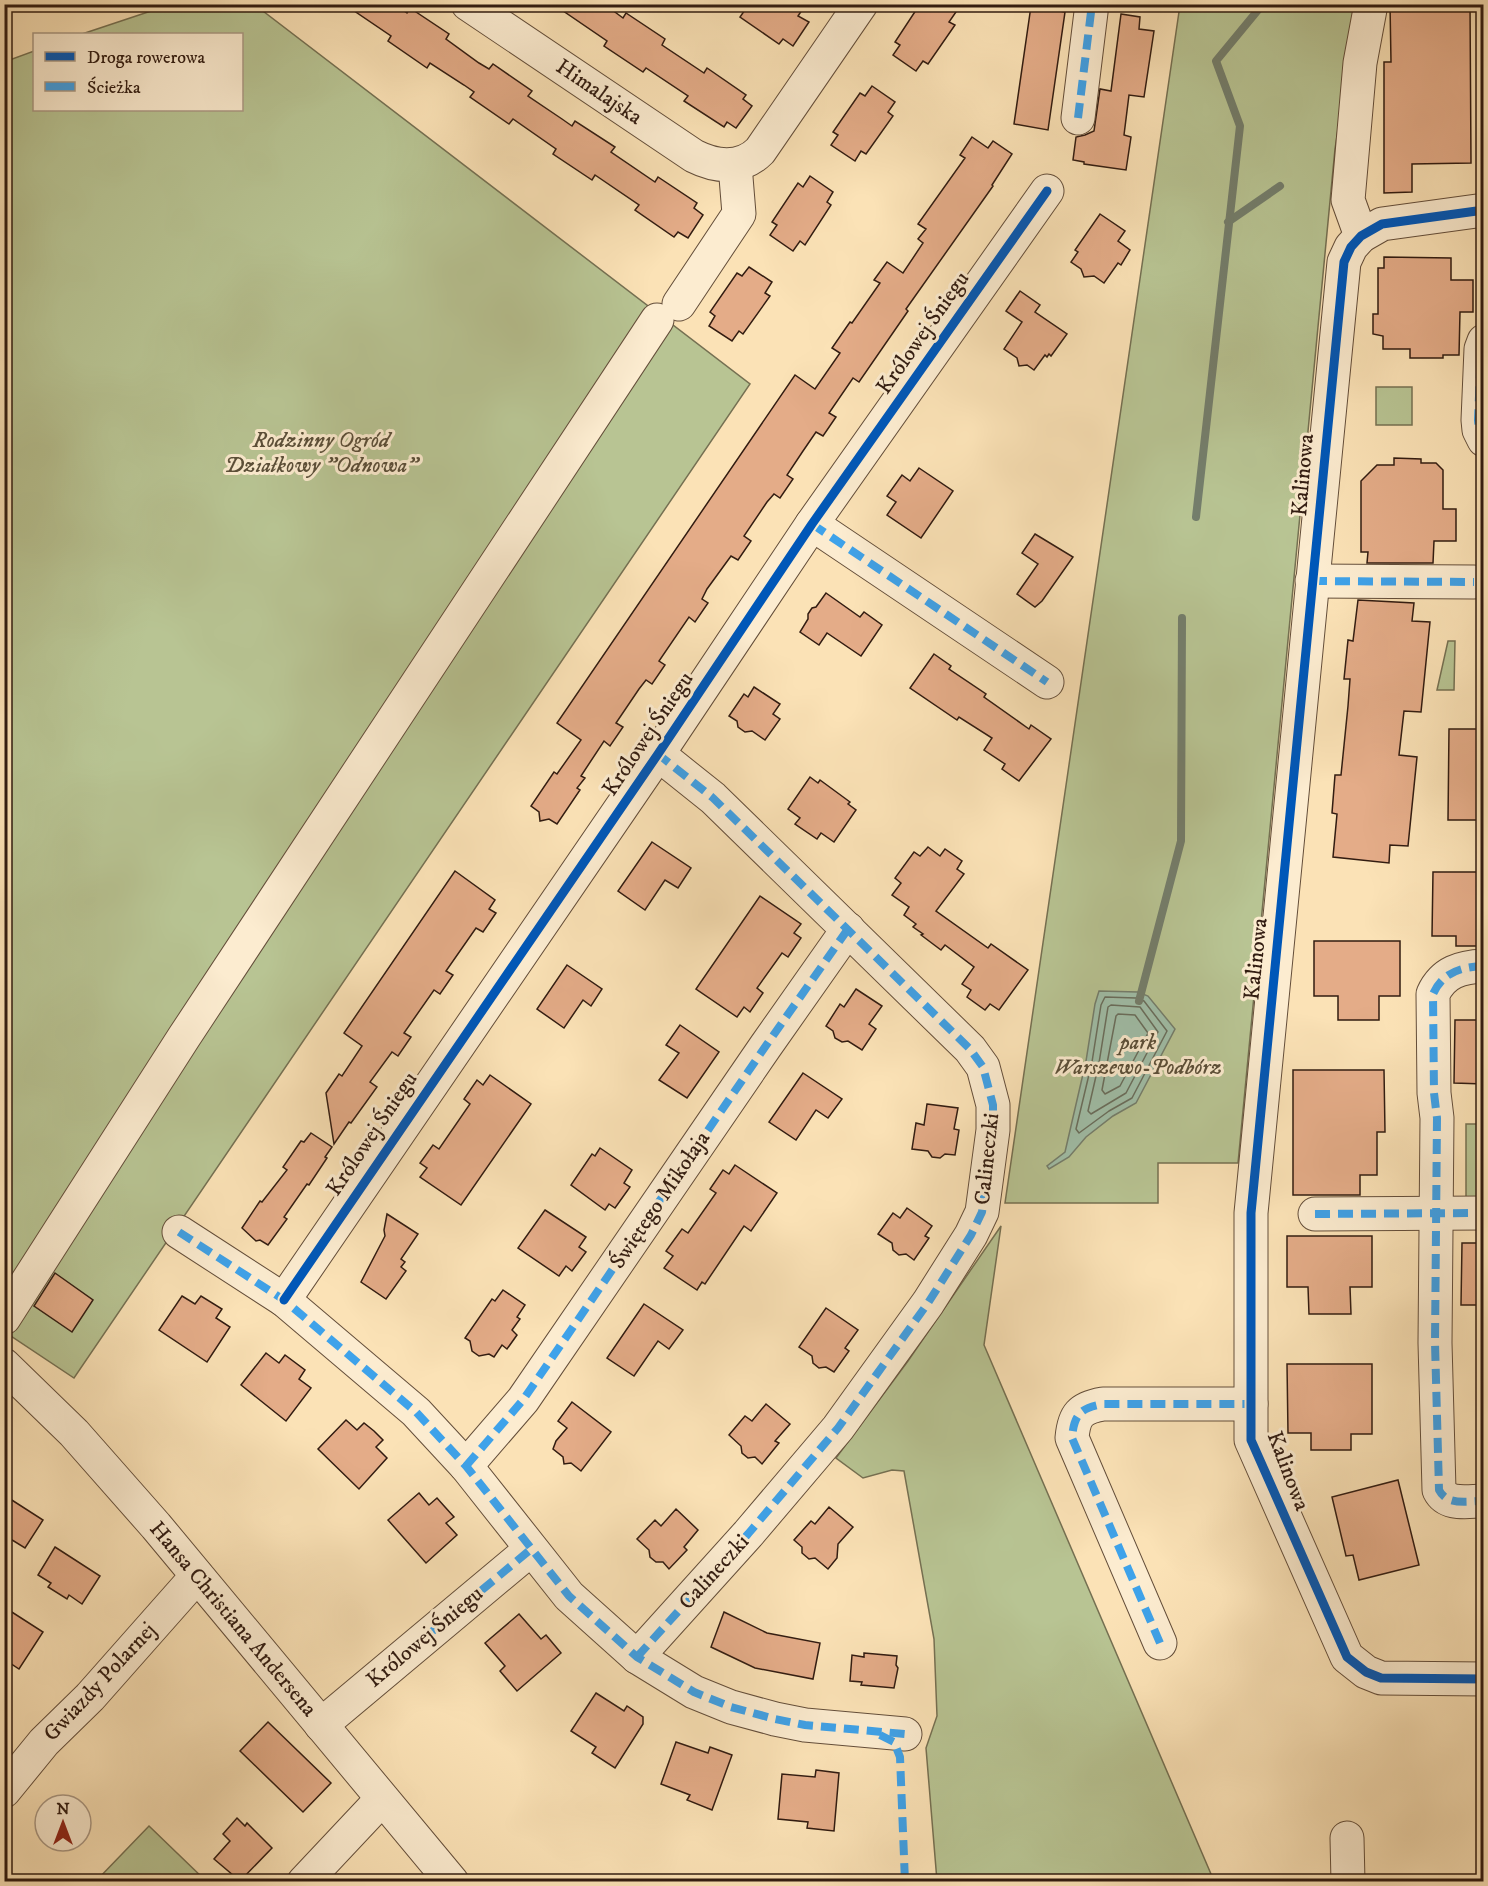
<svg xmlns="http://www.w3.org/2000/svg" width="1488" height="1886" viewBox="0 0 1488 1886" font-family="'IM FELL DW Pica',serif">
	<rect width="100%" height="100%" fill="#fbe2b6"/>
	<filter id="stains"><feTurbulence type="fractalNoise" baseFrequency=".00333" numOctaves="4"/><feColorMatrix values="0 0 0 0 .2 0 0 0 0 .09 0 0 0 0 .02 0 0 0 .5 -.17"/></filter>
	<radialGradient id="worn" r=".72"><stop offset=".6" stop-color="#630" stop-opacity="0"/><stop offset="1" stop-color="#630" stop-opacity=".3"/></radialGradient>
	<g fill="#b8c493" stroke="#757052" stroke-width="1.5">
		<path d="M169 5H255L750 384 74 1378 5 1332 4 62 34 51V110H242V34H82Z"/>
		<path d="M1180 5H1357L1335 149 1238 1163H1158V1203H1005Z"/>
		<rect x="1376" y="387" width="36" height="38"/>
		<path d="M1448 641H1455L1454 690H1437Z"/>
		<path d="M1466 1124H1483V1205L1466 1206Z"/>
		<path d="M1001 1226 984 1345 1214 1881H937L926 1748 937 1716 934 1639 904 1471 892 1470 863 1478 836 1458 908 1361Z"/>
		<path d="M149 1826 206 1881H96Z"/>
	</g>
	<path fill="#a0bfa9" stroke="#747e6c" stroke-width="1.5" d="M1099 991 1138 992 1148 996 1175 1029 1136 1103 1113 1116 1086 1137 1069 1157 1049 1169 1047 1166 1065 1152 1086 1061 1095 1004Z"/>
	<g fill="none" stroke-linecap="round" stroke-linejoin="round">
		<g stroke="#696e5d" stroke-width="1.5">
			<path d="M1105 997 1136 998 1144 1001 1167 1031 1132 1098 1109 1111 1079 1133 1076 1129 1092 1062 1101 1005Z"/>
			<path d="M1111 1005 1140 1007 1158 1032 1126 1093 1091 1114 1088 1111 1099 1063 1108 1007Z"/>
			<path d="M1118 1014 1135 1015 1148 1033 1120 1086 1105 1094 1102 1090 1116 1016Z"/>
		</g>
		<g stroke="#747e6c" stroke-width="8">
			<path d="M1228 222 1280 186"/>
			<path d="M1196 517 1240 126 1216 61 1263 4"/>
			<path d="M1139 1001 1181 841 1182 618"/>
		</g>
	</g>
	<g fill="#e4ac88" stroke="#321c11" stroke-width="1.5">
		<path d="M344 4H394L407 13 410 8 449 34 446 39 479 63 489 69 493 64 532 91 528 96 562 119 572 126 575 121 615 147 611 152 655 182 658 177 697 203 694 208 703 215 688 238 678 232 674 237 635 210 639 205 595 175 592 180 553 154 556 149 513 119 509 124 470 97 474 92 464 85 430 63 427 68 388 41 391 36Z"/>
		<path d="M553 4H604L623 18 626 13 665 39 662 45 704 73 707 68 746 95 743 99 752 106 736 128 727 122 724 127 684 101 688 96 646 68 643 72 604 46 607 41Z"/>
		<path d="M749 4H806L798 16 809 22 793 46 783 39 779 44 740 17Z"/>
		<path d="M920 4H945L956 12 949 22 955 25 928 64 923 61 916 71 893 55 900 45 895 42Z"/>
		<path d="M1390 4H1470L1471 163 1412 164V192L1384 193V62H1391Z"/>
		<path d="M1031 6 1065 12 1048 130 1014 124Z"/>
		<path d="M1121 14 1140 17 1139 29 1154 31 1144 97 1129 95 1124 135 1131 137 1126 170 1084 164V162L1073 160 1076 137 1085 135 1094 131 1100 89 1111 91Z"/>
		<path d="M872 86 895 102 888 112 893 116 866 154 861 151 855 161 831 145 838 135 833 132 860 93 865 96Z"/>
		<path d="M972 137 988 148 993 141 1012 154 992 185 993 186 906 309 908 311 859 382 853 378 829 413 836 417 823 436 816 432 803 451 787 475 793 479 780 498 774 494 767 502 744 536 751 541 738 560 731 556 707 589 702 599 708 603 695 622 689 617 659 661 665 665 652 684 646 680 639 689 616 723 623 727 610 746 604 741 581 776 585 778 577 788 580 790 557 824 549 819 540 821 539 812 531 806 554 772 557 774 581 740 557 723 795 375 815 389 840 353 832 348 850 322 852 323 880 283 874 280 887 262 903 273 923 243 918 239 926 229 918 224 965 158 960 155Z"/>
		<path d="M810 176 833 192 827 202 831 205 805 245 800 241 793 251 770 235 777 225 772 222 798 183 803 187Z"/>
		<path d="M1100 214 1125 231 1118 241 1130 250 1121 265 1118 263 1104 283 1094 276 1084 277 1081 269 1071 262 1078 252 1075 250Z"/>
		<path d="M1384 257 1451 258V280H1473V312H1460L1459 355H1443V358H1410V349H1383V336L1373 334V314H1378V268H1384Z"/>
		<path d="M749 267 772 282 765 293 770 296 743 334 739 331 732 341 709 326 715 316 710 312 737 273 742 276Z"/>
		<path d="M1020 291 1040 305 1035 312 1067 334 1051 356 1049 354 1047 357 1045 355 1034 370 1027 365 1019 366 1017 358 1004 349 1022 322 1006 311Z"/>
		<path d="M1394 458 1421 459V463H1436L1443 470V509H1456V541H1434L1433 563H1367L1368 552H1361V481L1377 465H1394Z"/>
		<path d="M919 468 953 491 921 538 887 515 896 502 887 496 902 475 910 481Z"/>
		<path d="M1035 534 1073 557 1042 601 1035 607 1017 594 1038 564 1022 553Z"/>
		<path d="M826 593 860 617 864 612 882 625 861 656 827 633 819 645 800 632 808 619V614L812 608 816 607Z"/>
		<path d="M1358 600 1414 603 1412 621 1430 622 1421 712 1404 711 1399 755 1417 757 1408 846 1390 845 1389 863 1333 857 1337 814 1332 813 1335 775H1341L1348 706 1350 679H1344L1348 640 1353 641Z"/>
		<path d="M934 654 951 666 949 669 986 694 984 697 1029 729 1031 725 1051 739 1019 781 1002 769 1005 764 984 750 992 738 959 717 957 720 910 688Z"/>
		<path d="M754 687 780 704 773 714 780 719 765 740 752 731 745 732 738 727 737 721 729 716 744 694 748 697Z"/>
		<path d="M1449 729H1484V820H1448Z"/>
		<path d="M810 777 818 783 820 780 850 802 848 804 856 810 834 842 821 833 817 839 795 824 800 818 788 809Z"/>
		<path d="M652 842 691 868 678 888 665 880 645 910 618 891Z"/>
		<path d="M928 847 940 856 945 849 962 861 957 869 964 874 936 911 988 948 991 944 1028 970 999 1010 990 1004 985 1010 967 997 971 990 962 984 974 967 945 945 941 950 921 935 923 934 913 927 916 924 904 915 909 907 892 895 901 883 895 878 914 852 920 856Z"/>
		<path d="M455 871 495 900 489 909 496 913 483 932 476 928 446 971 453 975 440 994 434 990 404 1033 411 1037 398 1056 392 1052 370 1082 377 1087 351 1123 349 1122 334 1144 326 1093 339 1074 342 1076 362 1046 344 1033Z"/>
		<path d="M1433 872H1484V946H1456V936H1432Z"/>
		<path d="M760 896 801 924 794 933 801 938 788 957 782 953 757 988 763 993 750 1012 744 1007 737 1017 696 989Z"/>
		<path d="M1314 941H1400V996H1379V1020H1338V996H1314Z"/>
		<path d="M567 965 602 989 591 1006 583 1000 564 1028 537 1009Z"/>
		<path d="M856 989 882 1006 869 1024 876 1029 862 1050 848 1041 842 1042 835 1038 833 1031 826 1026 840 1004 844 1007Z"/>
		<path d="M1455 1020H1484V1084L1454 1083Z"/>
		<path d="M680 1025 719 1052 687 1098 659 1080 679 1053 666 1045Z"/>
		<path d="M1293 1070H1384L1385 1132H1377V1175H1360V1195H1293Z"/>
		<path d="M803 1073 842 1099 828 1118 816 1110 796 1140 769 1122Z"/>
		<path d="M490 1075 531 1104 461 1205 420 1177 427 1168 420 1163 433 1145 439 1149 470 1104 464 1099 477 1080 483 1085Z"/>
		<path d="M927 1104 958 1108 954 1129 959 1130 955 1155 945 1154 940 1158 932 1157 928 1151 912 1149 916 1123 924 1125Z"/>
		<path d="M311 1133 332 1147 325 1157 327 1158 309 1185 307 1184 284 1217 287 1219 268 1245 260 1240 256 1241 242 1228 260 1201 262 1202 287 1170 283 1167 301 1141 304 1142Z"/>
		<path d="M600 1148 632 1170 624 1183 630 1187 615 1208 609 1204 605 1210 571 1185 592 1154 595 1156Z"/>
		<path d="M735 1165 777 1193 751 1231 744 1226 705 1284 702 1282 697 1290 664 1268 673 1256 666 1251 682 1229 688 1233 716 1193 710 1189 723 1170 729 1174Z"/>
		<path d="M907 1208 932 1226 925 1236 929 1238 914 1260 906 1254 899 1255 893 1250 892 1243 878 1234 893 1213 900 1218Z"/>
		<path d="M545 1210 586 1237 579 1247 586 1252 572 1271 566 1266 559 1276 518 1248Z"/>
		<path d="M387 1214 418 1234 401 1259 405 1262 401 1267 406 1271 386 1299 361 1282 385 1236 384 1230Z"/>
		<path d="M1287 1236H1372V1287H1350L1351 1314H1309L1308 1287H1287Z"/>
		<path d="M1462 1243H1484V1305H1461Z"/>
		<path d="M55 1273 93 1300 72 1332 34 1306Z"/>
		<path d="M503 1290 525 1305 517 1317 520 1319 512 1330 517 1335 507 1349 502 1345 494 1357 489 1354 479 1356 472 1351 470 1341 465 1338 492 1299 495 1301Z"/>
		<path d="M182 1296 195 1304 201 1296 222 1309 216 1318 230 1327 207 1362 159 1330Z"/>
		<path d="M644 1304 683 1330 669 1349 658 1341 634 1376 607 1358Z"/>
		<path d="M826 1308 858 1330 845 1348 849 1351 834 1372 826 1367 819 1368 813 1363 812 1356 799 1347Z"/>
		<path d="M266 1353 279 1363 285 1355 305 1370 299 1379 311 1388 286 1421 241 1385Z"/>
		<path d="M1287 1364H1372V1434H1351V1450H1311V1433H1288Z"/>
		<path d="M572 1402 611 1432 581 1471 571 1463 564 1464 563 1457 553 1449 556 1441 567 1428 558 1421Z"/>
		<path d="M766 1404 790 1424 775 1441 779 1443 762 1464 755 1457 748 1458 742 1453 741 1446 729 1435 745 1416 752 1421Z"/>
		<path d="M346 1420 357 1430 364 1423 374 1431 383 1440 376 1447 387 1458 359 1489 318 1449Z"/>
		<path d="M1398 1480 1419 1565 1359 1580 1353 1555 1346 1556 1332 1497Z"/>
		<path d="M419 1493 429 1505 437 1498 445 1507 454 1517 446 1523 457 1535 426 1563 388 1520Z"/>
		<path d="M4 1495 43 1520 25 1548 4 1535Z"/>
		<path d="M829 1507 853 1527 838 1544 837 1558 828 1569 815 1558 809 1559 802 1553V1547L794 1540 811 1521 815 1524Z"/>
		<path d="M676 1509 698 1530 684 1547 687 1550 669 1569 663 1562H656L650 1557 649 1550 637 1539 655 1520 661 1526Z"/>
		<path d="M55 1547 100 1576 82 1604 69 1595 67 1599 48 1587 51 1583 38 1575Z"/>
		<path d="M4 1607 43 1632 19 1669 4 1659Z"/>
		<path d="M724 1612 767 1633 820 1643 813 1679 755 1668 711 1647Z"/>
		<path d="M519 1614 541 1639 546 1635 561 1653 517 1691 500 1671 505 1666 485 1643Z"/>
		<path d="M864 1653 897 1656 896 1665 898 1668 894 1688 861 1685 862 1682 850 1681 852 1655 864 1657Z"/>
		<path d="M596 1693 624 1711 627 1706 643 1717V1724L615 1768 592 1753 596 1747 571 1731Z"/>
		<path d="M268 1722 331 1783 303 1812 240 1751Z"/>
		<path d="M676 1742 708 1753 710 1747 732 1755 712 1810 687 1800 690 1795 661 1784Z"/>
		<path d="M816 1770 839 1773 834 1831 807 1828 808 1822 778 1819 782 1774 815 1777Z"/>
		<path d="M237 1818 245 1826 247 1823 272 1848 240 1881 214 1859 230 1841 223 1834Z"/>
	</g>
	<g fill="none" stroke-linecap="round" stroke-linejoin="round">
		<g stroke="#644e3a" stroke-width="35">
			<g id="minor">
				<path d="M468 4 694 156C716 167 741 170 760 151L861 4"/>
				<path d="M1078 118 1092 4"/>
				<path d="M1484 210 1382 224 1361 236 1351 247 1344 262 1251 1213V1440L1347 1657 1366 1672 1381 1678 1484 1679"/>
				<path d="M1361 236 1348 200 1360 63 1371 4"/>
				<path d="M679 304 739 214 735 165"/>
				<path d="M1484 341 1481 349 1478 420 1479 430 1484 440"/>
				<path d="M812 524 1047 682"/>
				<path d="M1312 581 1474 582"/>
				<path d="M1484 966C1461 967 1443 972 1433 994L1434 1093 1437 1118 1435 1343 1439 1490C1447 1506 1467 1501 1484 1501"/>
				<path d="M1315 1214 1484 1213"/>
				<path d="M179 1232 284 1300 416 1412 466 1466 569 1596 637 1657 694 1692 731 1707 775 1719 805 1725 905 1734"/>
				<path d="M284 1300 658 754 812 524 1047 191"/>
				<path d="M4 1318 184 1037 657 320"/>
				<path d="M4 1365 74 1433 156 1526 452 1882"/>
				<path d="M466 1466 523 1400 765 1047 848 929"/>
				<path d="M1160 1643 1072 1438C1074 1415 1080 1408 1103 1404H1251"/>
				<path d="M637 1657 748 1534 838 1428 928 1303 971 1235 982 1212 993 1130V1105L983 1067 970 1049 713 798 658 754"/>
				<path d="M321 1725 530 1550"/>
				<path d="M4 1791 44 1742 90 1697 197 1576"/>
				<path d="M1347 1838 1348 1882"/>
				<path d="M304 1882 382 1799"/>
			</g>
		</g>
		<use href="#minor" stroke="#fcecd0" stroke-width="33"/>
		<g stroke="#3ea2ea" stroke-width="8" stroke-dasharray="15 8" stroke-linecap="butt">
			<path d="M860 4 861 5"/>
			<path d="M1078 118 1092 4"/>
			<path d="M1484 341 1481 349 1478 420 1479 430 1484 440"/>
			<path d="M812 524 1047 682"/>
			<path d="M1312 581 1474 582"/>
			<path d="M1484 966C1461 967 1443 972 1433 994L1434 1093 1437 1118 1435 1343 1439 1490C1447 1506 1467 1501 1484 1501"/>
			<path d="M1315 1214 1484 1213"/>
			<path d="M179 1232 284 1300 416 1412 466 1466 569 1596 637 1657 694 1692 731 1707 775 1719 805 1725 905 1734"/>
			<path d="M466 1466 523 1400 765 1047 848 929"/>
			<path d="M1160 1643 1072 1438C1074 1415 1080 1408 1103 1404H1251"/>
			<path d="M637 1657 748 1534 838 1428 928 1303 971 1235 982 1212 993 1130V1105L983 1067 970 1049 713 798 658 754"/>
			<path d="M393 1664 530 1550"/>
			<path d="M880 1735 894 1742 900 1757 905 1882"/>
		</g>
		<g stroke="#fcecd0" stroke-width="13">
			<g id="cycleway">
				<path d="M1484 210 1382 224 1361 236 1351 247 1344 262 1251 1213V1440L1347 1657 1366 1672 1381 1678 1484 1679"/>
				<path d="M284 1300 658 754 812 524 1047 191"/>
			</g>
		</g>
		<use href="#cycleway" stroke="#0057b8" stroke-width="9"/>
	</g>
	<g text-anchor="middle" dominant-baseline="central" stroke-width="6" stroke-linejoin="round" paint-order="stroke">
		<g font-size="22" fill="#321c11" stroke="#fcecd0">
			<text transform="translate(599 92) rotate(34)">Himalajska</text>
			<text transform="translate(923 333) rotate(-55)">Królowej Śniegu</text>
			<text transform="translate(1303 475) rotate(-85)">Kalinowa</text>
			<text transform="translate(648 734) rotate(-56)">Królowej Śniegu</text>
			<text transform="translate(1256 959) rotate(-84)">Kalinowa</text>
			<text transform="translate(372 1134) rotate(-56)">Królowej Śniegu</text>
			<text transform="translate(987 1159) rotate(-84)">Calineczki</text>
			<text transform="translate(660 1200) rotate(-56)">Świętego Mikołaja</text>
			<text transform="translate(1288 1471) rotate(69)">Kalinowa</text>
			<text transform="translate(714 1572) rotate(-48)">Calineczki</text>
			<text transform="translate(233 1619) rotate(50)">Hansa Christiana Andersena</text>
			<text transform="translate(425 1637) rotate(-40)">Królowej Śniegu</text>
			<text transform="translate(100 1682) rotate(-47)">Gwiazdy Polarnej</text>
		</g>
		<g font-size="22" font-style="italic" fill="#5a4e38" stroke="#fcecd0">
			<text x="321" y="440">Rodzinny Ogród<tspan x="321" dy="25">Działkowy "Odnowa"</tspan></text>
			<text x="1138" y="1042">park<tspan x="1138" dy="25">Warszewo-Podbórz</tspan></text>
		</g>
	</g>
	<rect width="1488" height="1886" fill="none" stroke="#fbe2b6" stroke-width="24"/>
	<rect x="6" y="6" width="1476" height="1874" fill="none" stroke="#321c11" stroke-width="3"/>
	<rect x="12" y="12" width="1464" height="1862" fill="none" stroke="#321c11" stroke-width="1.5"/>
	<rect x="33" y="33" width="210" height="78" fill="#fcecd0" stroke="#ab9984" stroke-width="1.5"/>
	<rect x="45" y="52" width="30" height="9" fill="#0057b8" stroke="#ab9984" stroke-width="1.5"/>
	<text x="87" y="63" font-size="18" fill="#321c11">Droga rowerowa</text>
	<rect x="45" y="82" width="30" height="9" fill="#3ea2ea" stroke="#ab9984" stroke-width="1.5"/>
	<text x="87" y="93" font-size="18" fill="#321c11">Ścieżka</text>
	<g transform="translate(63 1823)"><circle r="28" fill="#fcecd0" stroke="#ab9984" stroke-width="1.5"/>
	<path d="M0-4.5L10 22L0 15L-10 22Z" fill="#8f2418"/>
	<text y="-9" font-size="16" font-weight="bold" text-anchor="middle" fill="#321c11">N</text>
	</g>
	<rect width="100%" height="100%" filter="url(#stains)"/>
	<rect width="100%" height="100%" fill="url(#worn)"/>
</svg>
